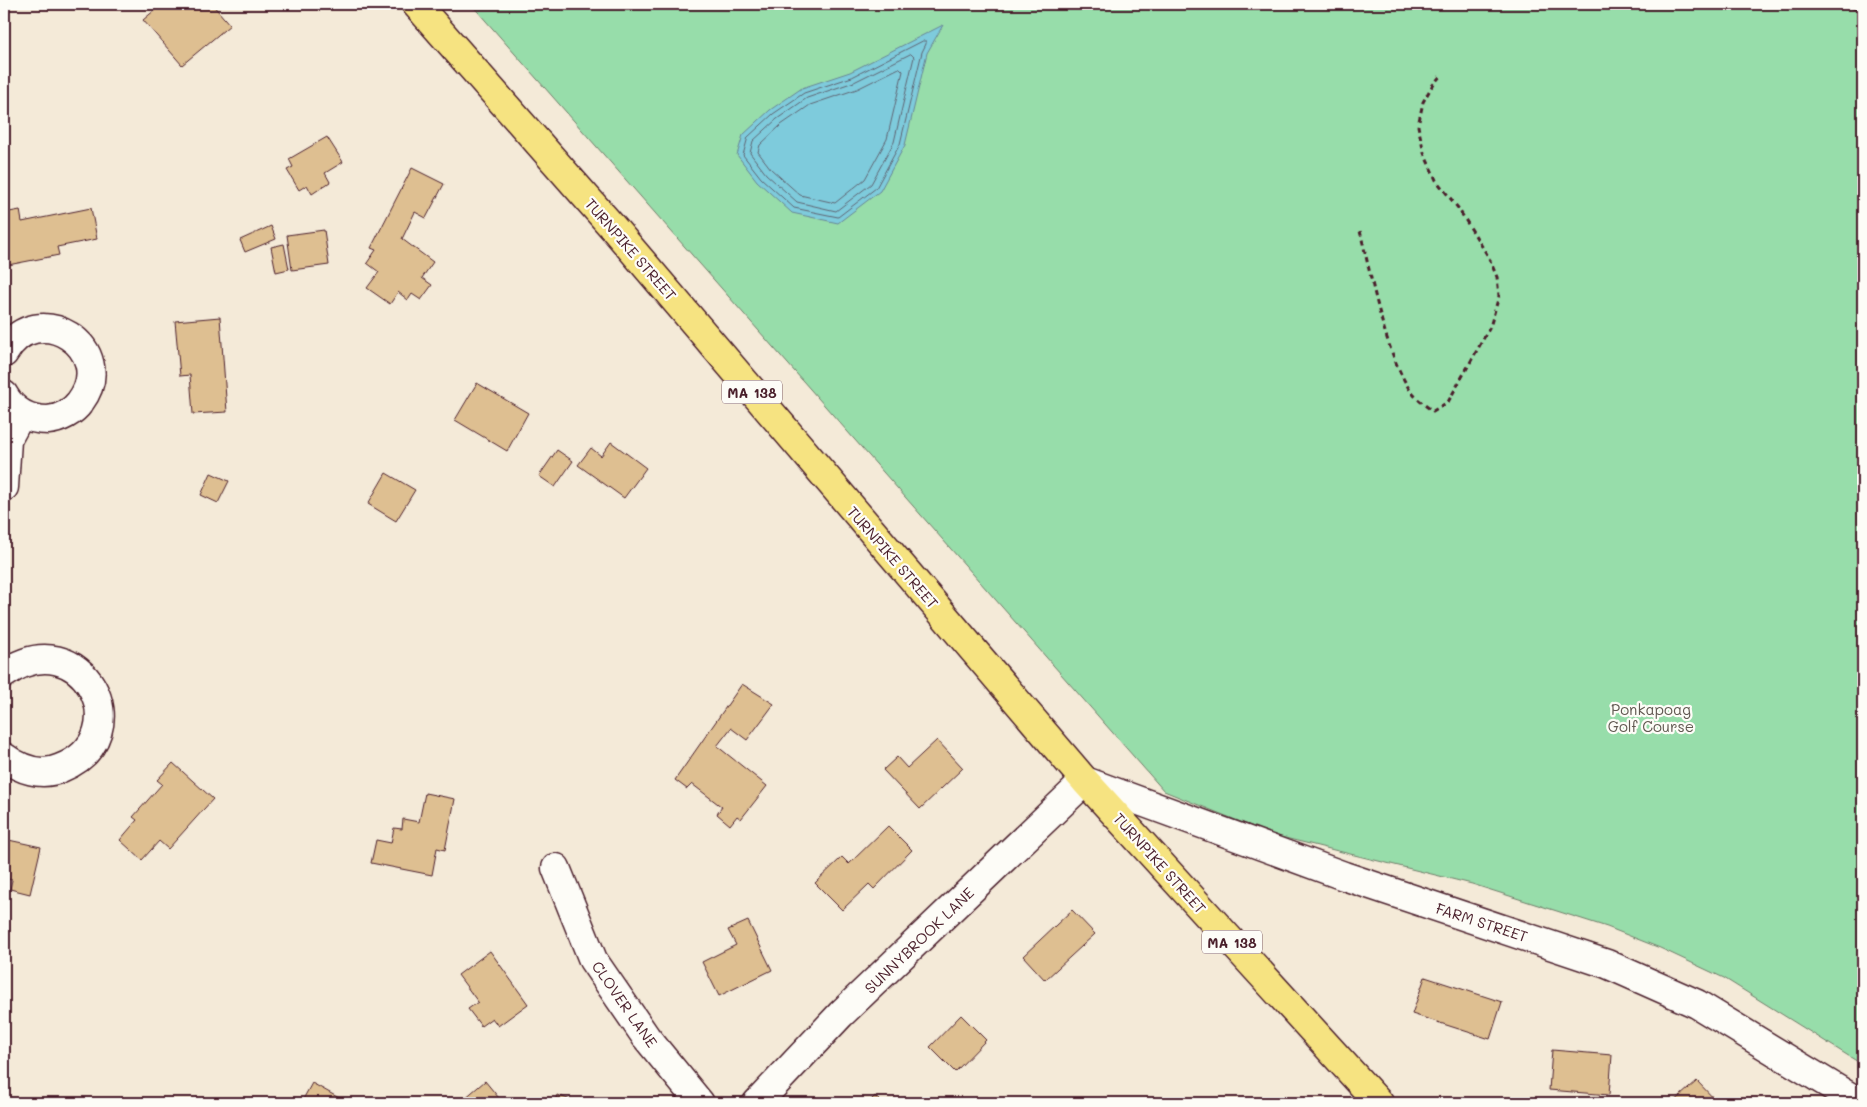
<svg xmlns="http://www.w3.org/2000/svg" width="1867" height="1107" viewBox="0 0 1867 1107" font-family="Mali,sans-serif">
	<rect width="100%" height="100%" fill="#f4ead8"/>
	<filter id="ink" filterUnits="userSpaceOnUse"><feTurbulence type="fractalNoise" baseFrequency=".02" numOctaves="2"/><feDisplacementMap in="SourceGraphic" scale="10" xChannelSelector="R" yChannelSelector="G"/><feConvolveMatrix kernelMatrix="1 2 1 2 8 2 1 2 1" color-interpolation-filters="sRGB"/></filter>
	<g filter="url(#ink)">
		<path fill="#97ddaa" stroke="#707e6a" d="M471 4H1863V1065L1724 978 1660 948 1607 927 1472 884 1273 835 1164 791Z"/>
		<path fill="#7ecbdc" stroke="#698695" d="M943 25 927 53 905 145 880 191 838 223 792 213 757 181 737 155 743 135 770 110 802 88 850 72Z"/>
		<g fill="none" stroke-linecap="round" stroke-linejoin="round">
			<g stroke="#5f6472" stroke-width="1">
				<path d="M923 41H926V44L922 52 900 144 876 188 838 217 794 208 761 178 743 155 748 137 773 114 804 93 852 77Z"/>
				<path d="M911 54 914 57 894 142 871 184 836 211 797 202 766 174 750 153 753 141 777 119 807 98 854 82Z"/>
				<path d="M900 68 903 71 887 139 865 179 835 203 800 195 771 169 758 152 760 145 781 125 810 105 857 89Z"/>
			</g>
		</g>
		<g fill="#debf91" stroke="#4a1f2b">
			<path d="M162 4H212L230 25 182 65 143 20Z"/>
			<path d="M327 137 343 162 325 173 330 182 312 194 307 185 299 190 287 170 293 167 289 159Z"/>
			<path d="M412 168 444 184 426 218 415 212 402 239 433 262 422 278 432 285 421 300 412 294 408 300 398 292 390 304 367 288 379 272 367 263 376 250 371 248Z"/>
			<path d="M91 208 97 239 57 247 59 255 8 265 4 243V213L20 210 22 222Z"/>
			<path d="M271 226 276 239 245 252 240 240Z"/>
			<path d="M324 230 329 265 292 270 287 235Z"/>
			<path d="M284 244 289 269 276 272 271 247Z"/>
			<path d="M220 317 227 412 193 414 190 375 180 376 175 321Z"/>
			<path d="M477 383 528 413 507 451 455 420Z"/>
			<path d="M611 442 646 468 624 498 578 465 591 448 601 456Z"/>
			<path d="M557 450 573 461 555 487 539 476Z"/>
			<path d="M211 473 229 481 218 503 201 495Z"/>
			<path d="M386 473 415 490 396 521 368 504Z"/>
			<path d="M742 684 774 704 747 740 731 728 717 746 767 786 741 819 737 816 730 825 717 814 722 807 692 784 687 789 675 780Z"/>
			<path d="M937 740 963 768 920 809 883 770 897 757 907 768Z"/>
			<path d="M173 763 213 799 168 849 159 841 142 860 120 840 137 820 133 817 162 784 157 780Z"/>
			<path d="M425 793 455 799 445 850 437 848 432 875 371 863 376 840 391 843 394 828 402 829 403 819 419 822Z"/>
			<path d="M888 826 912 850 874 889 869 884 842 910 815 883 842 857 849 864Z"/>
			<path d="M4 839 41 847 30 894 10 889 12 880 4 878Z"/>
			<path d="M1072 910 1095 934 1045 980 1023 956Z"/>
			<path d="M748 921 772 970 719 996 702 962 736 945 728 930Z"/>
			<path d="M490 951 528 1004 498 1026 492 1018 481 1026 468 1009 478 1002 458 975Z"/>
			<path d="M1425 977 1502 1002 1490 1039 1412 1014Z"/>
			<path d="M961 1015 986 1040 955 1072 930 1047Z"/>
			<path d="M1552 1050 1612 1055 1609 1095 1549 1090Z"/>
			<path d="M485 1081 503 1103H468L464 1099Z"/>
			<path d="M1697 1081 1718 1103H1672Z"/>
			<path d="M312 1083 348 1103H301Z"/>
			<path d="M557 1095 579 1103H554Z"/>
			<path d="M875 1096 882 1103H868Z"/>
		</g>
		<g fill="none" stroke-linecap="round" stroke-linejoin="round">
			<g stroke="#4a1f2b" stroke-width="31">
				<g id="street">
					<path d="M4 353C36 295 120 349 80 402 73 412 60 419 48 420 28 420 13 411 4 395"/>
					<path d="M4 487 7 440 21 414"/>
					<path d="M4 674C81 618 143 735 61 768 41 777 20 769 4 757"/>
					<path d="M556 868 593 960 646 1037 700 1103"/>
					<path d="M757 1103 841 1014 1085 781 1344 876 1607 964 1697 1004 1860 1103"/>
				</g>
			</g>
			<g stroke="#4a1f2b" stroke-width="31">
				<path id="primary" d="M416 4 616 231 1085 781 1379 1103"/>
			</g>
			<g stroke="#4a1f2b" stroke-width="3" stroke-dasharray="5 4" stroke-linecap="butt">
				<path d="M1843 4 1863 12"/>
				<path d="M1360 231C1372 279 1383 345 1408 387 1414 397 1423 404 1433 411L1448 402 1490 327 1499 296 1497 277 1488 256 1458 208 1436 180 1424 153 1418 126 1423 102 1432 86 1442 74"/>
			</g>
			<use href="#street" stroke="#fdfcf7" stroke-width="28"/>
			<use href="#primary" stroke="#f6e381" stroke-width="28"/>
		</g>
	</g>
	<g text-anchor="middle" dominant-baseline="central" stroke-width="4.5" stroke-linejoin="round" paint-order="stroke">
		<g fill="#fdfcf7" stroke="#806168" stroke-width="1">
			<rect x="722" y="380.5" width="60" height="23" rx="4"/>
			<rect x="1202" y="930.5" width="60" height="23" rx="4"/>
		</g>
		<g font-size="14" font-weight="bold" fill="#4a1f2b">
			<text x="752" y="392">MA 138</text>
			<text x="1232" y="942">MA 138</text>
		</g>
		<g font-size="15" fill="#4a1f2b" stroke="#fdfcf7">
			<text transform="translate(631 249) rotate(49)">TURNPIKE STREET</text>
			<text transform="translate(893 557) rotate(49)">TURNPIKE STREET</text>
			<text transform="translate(1160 863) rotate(48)">TURNPIKE STREET</text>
			<text transform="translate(1482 922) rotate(18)">FARM STREET</text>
			<text transform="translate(919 940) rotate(-44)">SUNNYBROOK LANE</text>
			<text transform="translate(625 1004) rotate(55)">CLOVER LANE</text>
		</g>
		<g font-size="15" fill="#615851" stroke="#fdfcf7">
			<text x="1651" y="709">Ponkapoag<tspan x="1651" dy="17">Golf Course</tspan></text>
		</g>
	</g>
	<rect width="1867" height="1107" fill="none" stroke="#fdfcf7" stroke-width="20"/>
	<rect x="10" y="10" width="1847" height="1087" fill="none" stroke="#4a1f2b" stroke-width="2" filter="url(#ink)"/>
</svg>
